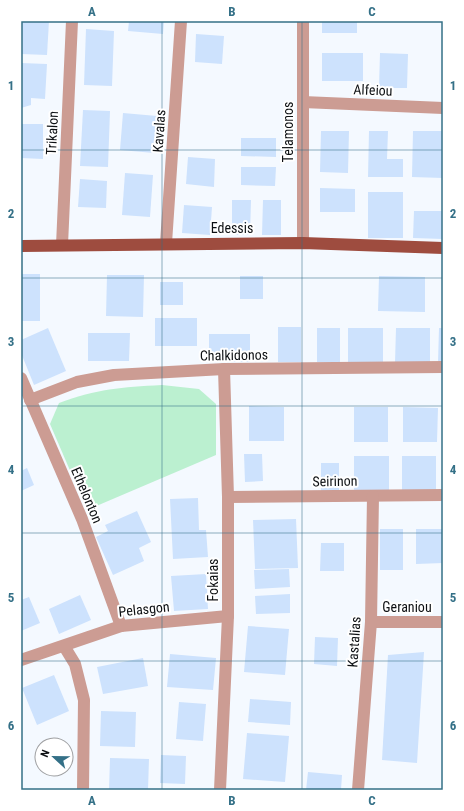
<svg xmlns="http://www.w3.org/2000/svg" width="464" height="811" viewBox="0 0 464 811" font-family="'Roboto Condensed',sans-serif">
	<rect width="100%" height="100%" fill="#f4f9ff"/>
	<path fill="#bbf0d0" d="M162 385 199 389 216 404V455L87 510 50 424 59 403C97 389 121 387 162 385Z"/>
	<g fill="#cde2fd">
		<path d="M21 21H49L47 55 21 54Z"/>
		<path d="M129 21H164L163 34 128 31Z"/>
		<rect x="322" y="21" width="35" height="12"/>
		<path d="M86 29 114 31 112 86 84 85Z"/>
		<path d="M196 34 224 36 222 64 195 62Z"/>
		<rect x="322" y="53" width="41" height="28"/>
		<path d="M380 53 408 54 407 88H379Z"/>
		<path d="M21 63 47 64 45 99 31 98V105L21 108Z"/>
		<path d="M83 110 110 111 108 167 80 166Z"/>
		<path d="M123 113 157 116 154 153 120 150Z"/>
		<path d="M21 124H43V159L21 158Z"/>
		<path d="M321 131H349L348 173 320 172Z"/>
		<path d="M369 131H388L387 159H403V177H368Z"/>
		<path d="M413 131H443V178L412 177Z"/>
		<path d="M241 138H276V157L241 156Z"/>
		<path d="M188 157 215 159 214 187 186 184Z"/>
		<path d="M241 167H276L275 186 241 185Z"/>
		<path d="M125 173 153 175 150 217 122 215Z"/>
		<path d="M80 179 107 181 106 208 78 207Z"/>
		<path d="M320 188 355 189V212H320Z"/>
		<rect x="368" y="192" width="35" height="46"/>
		<path d="M232 200H251L250 235H232Z"/>
		<path d="M263 200H281V235H262Z"/>
		<path d="M184 205 212 207 210 235 182 233Z"/>
		<path d="M414 211H443V239L413 238Z"/>
		<rect x="21" y="274" width="19" height="47"/>
		<path d="M107 275H144L143 317 106 316Z"/>
		<rect x="240" y="276" width="23" height="23"/>
		<path d="M379 276 425 277V312L378 311Z"/>
		<rect x="160" y="282" width="23" height="23"/>
		<rect x="155" y="318" width="42" height="28"/>
		<rect x="278" y="327" width="23" height="35"/>
		<path d="M48 328 66 371 34 385 21 353V340Z"/>
		<path d="M317 328H340V363L317 362Z"/>
		<path d="M348 328H383V363L348 362Z"/>
		<path d="M396 328H430V363H395Z"/>
		<path d="M439 328H443V363H438Z"/>
		<path d="M88 333H130L129 361H88Z"/>
		<rect x="209" y="334" width="41" height="28"/>
		<path d="M249 406 284 407V441H249Z"/>
		<rect x="354" y="407" width="34" height="35"/>
		<path d="M403 407 438 408 437 442H403Z"/>
		<path d="M244 454H262L263 481 245 482Z"/>
		<rect x="354" y="456" width="35" height="35"/>
		<rect x="402" y="456" width="34" height="35"/>
		<rect x="321" y="463" width="18" height="28"/>
		<path d="M27 468 34 485 21 491V471Z"/>
		<path d="M198 498 199 530H206L208 557 173 559 170 499Z"/>
		<path d="M137 511 151 542 139 548 144 561 113 575 96 537 108 531 105 525Z"/>
		<path d="M296 519 298 568 255 569 253 520Z"/>
		<rect x="380" y="529" width="23" height="41"/>
		<path d="M416 529H443V563L416 564Z"/>
		<path d="M321 543H344V571H320Z"/>
		<path d="M289 569 290 587 255 589 254 570Z"/>
		<path d="M206 574 208 609 174 611 171 576Z"/>
		<path d="M290 594V613L256 614 255 596Z"/>
		<path d="M80 595 91 620 59 634 49 609Z"/>
		<path d="M29 597 40 623 21 631V600Z"/>
		<path d="M248 626 289 629 285 675 244 672Z"/>
		<path d="M315 637 338 638 337 666 314 664Z"/>
		<path d="M424 652 417 763 382 760 388 655Z"/>
		<path d="M170 654 216 658 213 690 167 687Z"/>
		<path d="M143 658 148 686 103 694 97 667Z"/>
		<path d="M54 675 69 711 37 725 22 688Z"/>
		<path d="M250 699 291 702 290 725 248 722Z"/>
		<path d="M179 702 206 704 203 741 176 739Z"/>
		<path d="M101 711 136 712 135 747 100 746Z"/>
		<path d="M247 733 289 736 285 782 243 779Z"/>
		<path d="M161 755 186 756 185 784 160 783Z"/>
		<path d="M110 758 149 759 148 790H109Z"/>
		<path d="M308 772 342 775 341 790H306Z"/>
	</g>
	<g fill="none" stroke-linecap="round" stroke-linejoin="round">
		<g stroke="#cc9c93" stroke-width="12">
			<path d="M303 102 443 108"/>
			<path d="M166 243 181 21"/>
			<path d="M303 243V21"/>
			<path d="M62 245 72 21"/>
			<path d="M21 378 82 519 121 626"/>
			<path d="M30 400 77 382 114 375 224 369 443 367"/>
			<path d="M228 497 443 495"/>
			<path d="M371 622H443"/>
			<path d="M64 646 75 664 84 700 83 790"/>
			<path d="M21 660 121 626 228 616"/>
			<path d="M220 790 228 616V497L224 369"/>
			<path d="M358 790 371 622 373 496"/>
		</g>
		<path stroke="#9e4c3f" stroke-width="12" d="M21 246 303 243 443 248"/>
	</g>
	<path fill="none" stroke="#347087" stroke-width="1" stroke-opacity="0.55" d="M162 21V790M302 21V790M21 150H443M21 278H443M21 406H443M21 533H443M21 661H443"/>
	<g text-anchor="middle" dominant-baseline="central" stroke-width="4" stroke-linejoin="round" paint-order="stroke">
		<g font-size="14" fill="#0d1013" stroke="#fff">
			<text transform="translate(373 90) rotate(2)">Alfeiou</text>
			<text transform="translate(159 131) rotate(-86)">Kavalas</text>
			<text transform="translate(288 132) rotate(-90)">Telamonos</text>
			<text transform="translate(52 133) rotate(-87)">Trikalon</text>
			<text x="232" y="228">Edessis</text>
			<text transform="translate(234 355) rotate(-1)">Chalkidonos</text>
			<text transform="translate(335 481) rotate(-1)">Seirinon</text>
			<text transform="translate(87 495) rotate(67)">Ethelonton</text>
			<text transform="translate(213 580) rotate(-90)">Fokaias</text>
			<text x="407" y="607">Geraniou</text>
			<text transform="translate(144 609) rotate(-6)">Pelasgon</text>
			<text transform="translate(354 642) rotate(-86)">Kastalias</text>
		</g>
	</g>
	<rect width="464" height="811" fill="none" stroke="#ffffff" stroke-width="44"/>
	<g transform="translate(54 757) rotate(292)"><circle r="19" fill="#ffffff" stroke="#9e9fa1"/>
	<path d="M0-3L7 15L0 10L-7 15Z" fill="#347087"/>
	<text y="-6" font-size="11" font-weight="bold" text-anchor="middle" fill="#0d1013">N</text>
	</g>
	<rect x="22" y="22" width="420" height="767" fill="none" stroke="#347087" stroke-width="1.5"/>
	<g font-size="13" text-anchor="middle" font-weight="bold" fill="#347087">
		<text x="92" y="16">A</text>
		<text x="232" y="16">B</text>
		<text x="372" y="16">C</text>
		<text x="11" y="90">1</text>
		<text x="453" y="90">1</text>
		<text x="11" y="218">2</text>
		<text x="453" y="218">2</text>
		<text x="11" y="346">3</text>
		<text x="453" y="346">3</text>
		<text x="11" y="474">4</text>
		<text x="453" y="474">4</text>
		<text x="11" y="602">5</text>
		<text x="453" y="602">5</text>
		<text x="11" y="730">6</text>
		<text x="453" y="730">6</text>
		<text x="92" y="805">A</text>
		<text x="232" y="805">B</text>
		<text x="372" y="805">C</text>
	</g>
</svg>
